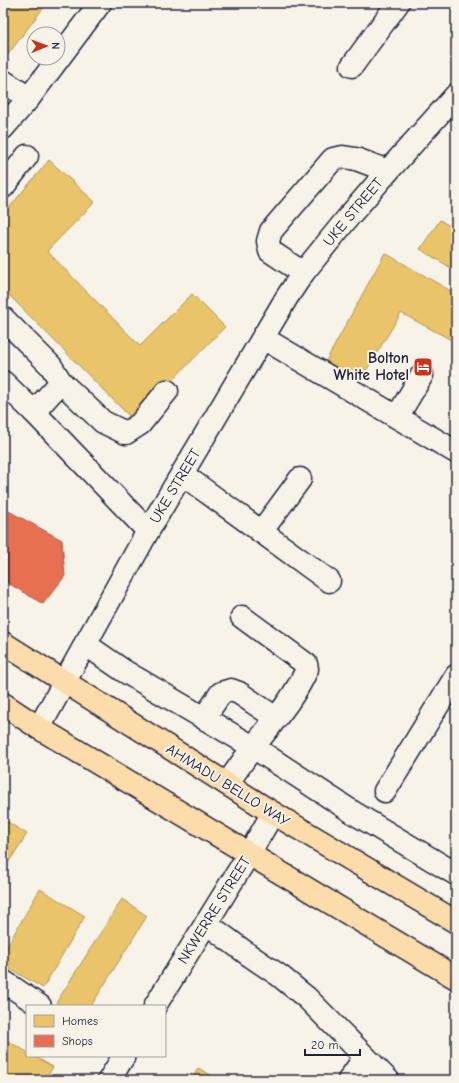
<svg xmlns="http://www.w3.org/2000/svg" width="459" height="1083" viewBox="0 0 459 1083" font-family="'Comic Neue',sans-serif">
	<rect width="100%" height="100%" fill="#f7f3e8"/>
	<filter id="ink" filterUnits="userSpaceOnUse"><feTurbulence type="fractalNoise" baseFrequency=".025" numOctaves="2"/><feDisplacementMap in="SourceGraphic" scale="8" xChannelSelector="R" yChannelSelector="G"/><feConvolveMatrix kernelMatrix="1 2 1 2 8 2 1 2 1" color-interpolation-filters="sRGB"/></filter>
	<g filter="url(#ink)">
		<g fill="#e9c46a" stroke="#ad935c">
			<path d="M3 3H47L3 61Z"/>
			<path d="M49 160 95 202 47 251 140 346 192 294 225 327 133 420 3 289V215Z"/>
			<path d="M456 186V200L452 197Z"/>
			<path d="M440 220 456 230V271L420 249Z"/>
			<path d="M385 253 456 294V340L455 342 401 313 360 381 326 361Z"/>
			<path d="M3 819 27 834 3 871Z"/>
			<path d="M40 889 85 916 43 988 3 965V953Z"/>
			<path d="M122 899 147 916 91 1006H60L56 1003Z"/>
			<path d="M3 1038 27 1052V1056H34L53 1067 45 1080H3Z"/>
			<path d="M198 1068 220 1080H192Z"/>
		</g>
		<path fill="#e76f51" stroke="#ac584a" d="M3 508 62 540 65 576 43 604 3 580Z"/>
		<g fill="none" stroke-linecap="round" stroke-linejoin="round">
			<g stroke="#22223b" stroke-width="25">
				<g id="minor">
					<path d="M352 66 398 3"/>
					<path d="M3 81 29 98"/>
					<path d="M3 128 29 98 100 3"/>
					<path d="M3 187 27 156"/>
					<path d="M303 273 270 251 268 241 271 231 333 159 343 157 356 159 388 171"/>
					<path d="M3 318 51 366 61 382 34 412"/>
					<path d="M263 338 456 452"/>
					<path d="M3 382 34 412 148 531"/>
					<path d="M61 382 103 422 126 433 140 424 167 391"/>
					<path d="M397 417 422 375"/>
					<path d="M182 474 329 581"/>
					<path d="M261 532 300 479"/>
					<path d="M85 644 124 671 253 747 354 813 456 874"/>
					<path d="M204 718 221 693 231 690 239 693 276 718"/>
					<path d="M39 728 148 531 287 297 303 273 350 215 388 171 456 95"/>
					<path d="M227 784C236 771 245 758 254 746 273 722 295 697 307 669L306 664 242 617"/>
					<path d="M385 791 456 676"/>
					<path d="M206 923 249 955 280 976 307 998 388 1080"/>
					<path d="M3 981 40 1006"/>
					<path d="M155 1006 249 854 273 813"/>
					<path d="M109 1080 124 1056"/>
					<path d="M349 1080 365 1057"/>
				</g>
			</g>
			<g stroke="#22223b" stroke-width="25">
				<g id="major">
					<path d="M3 643 273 813 456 922"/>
					<path d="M3 704 39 728 456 978"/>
				</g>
			</g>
			<use href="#minor" stroke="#f7f3e8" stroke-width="22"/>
			<use href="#major" stroke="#fcdcab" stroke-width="22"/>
		</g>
	</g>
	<defs>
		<g id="hotel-square" transform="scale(1)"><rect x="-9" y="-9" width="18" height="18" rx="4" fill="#c8321e" stroke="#f7f3e8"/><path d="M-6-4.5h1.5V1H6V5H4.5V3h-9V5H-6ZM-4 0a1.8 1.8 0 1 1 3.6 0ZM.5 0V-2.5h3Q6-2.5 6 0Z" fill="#fff"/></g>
	</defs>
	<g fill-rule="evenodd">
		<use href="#hotel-square" x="423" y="367"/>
	</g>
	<g text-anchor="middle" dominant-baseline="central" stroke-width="4" stroke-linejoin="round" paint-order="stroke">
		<g font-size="15" fill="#22223b" stroke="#f7f3e8">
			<text transform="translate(353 212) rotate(-50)">UKE STREET</text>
			<text transform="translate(175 486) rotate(-59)">UKE STREET</text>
			<text transform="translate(228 785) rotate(32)">AHMADU BELLO WAY</text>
			<text transform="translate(214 910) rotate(-58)">NKWERRE STREET</text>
		</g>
		<g font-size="15" font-weight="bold" fill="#22223b" stroke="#f7f3e8" text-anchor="end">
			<text x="409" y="358">Bolton<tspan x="409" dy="17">White Hotel</tspan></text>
		</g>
	</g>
	<rect width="459" height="1083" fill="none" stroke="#f7f3e8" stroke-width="16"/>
	<rect x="8" y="8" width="443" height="1067" fill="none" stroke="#22223b" stroke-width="1.5" filter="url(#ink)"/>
	<rect x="26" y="1005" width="140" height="52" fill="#f7f3e8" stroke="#a29fa3"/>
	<rect x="34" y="1015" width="20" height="12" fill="#e9c46a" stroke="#a29fa3"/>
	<text x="62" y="1025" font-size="12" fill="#22223b">Homes</text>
	<rect x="34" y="1035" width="20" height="12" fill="#e76f51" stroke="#a29fa3"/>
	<text x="62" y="1045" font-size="12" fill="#22223b">Shops</text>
	<g transform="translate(46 46) rotate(89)"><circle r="19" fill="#f7f3e8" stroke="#a29fa3"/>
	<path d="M0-3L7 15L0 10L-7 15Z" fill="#c8321e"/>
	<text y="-6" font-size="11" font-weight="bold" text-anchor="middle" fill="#22223b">N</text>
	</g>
	<path d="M305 1049v6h55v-6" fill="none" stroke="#22223b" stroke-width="2"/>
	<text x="311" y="1049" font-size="12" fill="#22223b" stroke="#f7f3e8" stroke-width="3" paint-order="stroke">20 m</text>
</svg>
